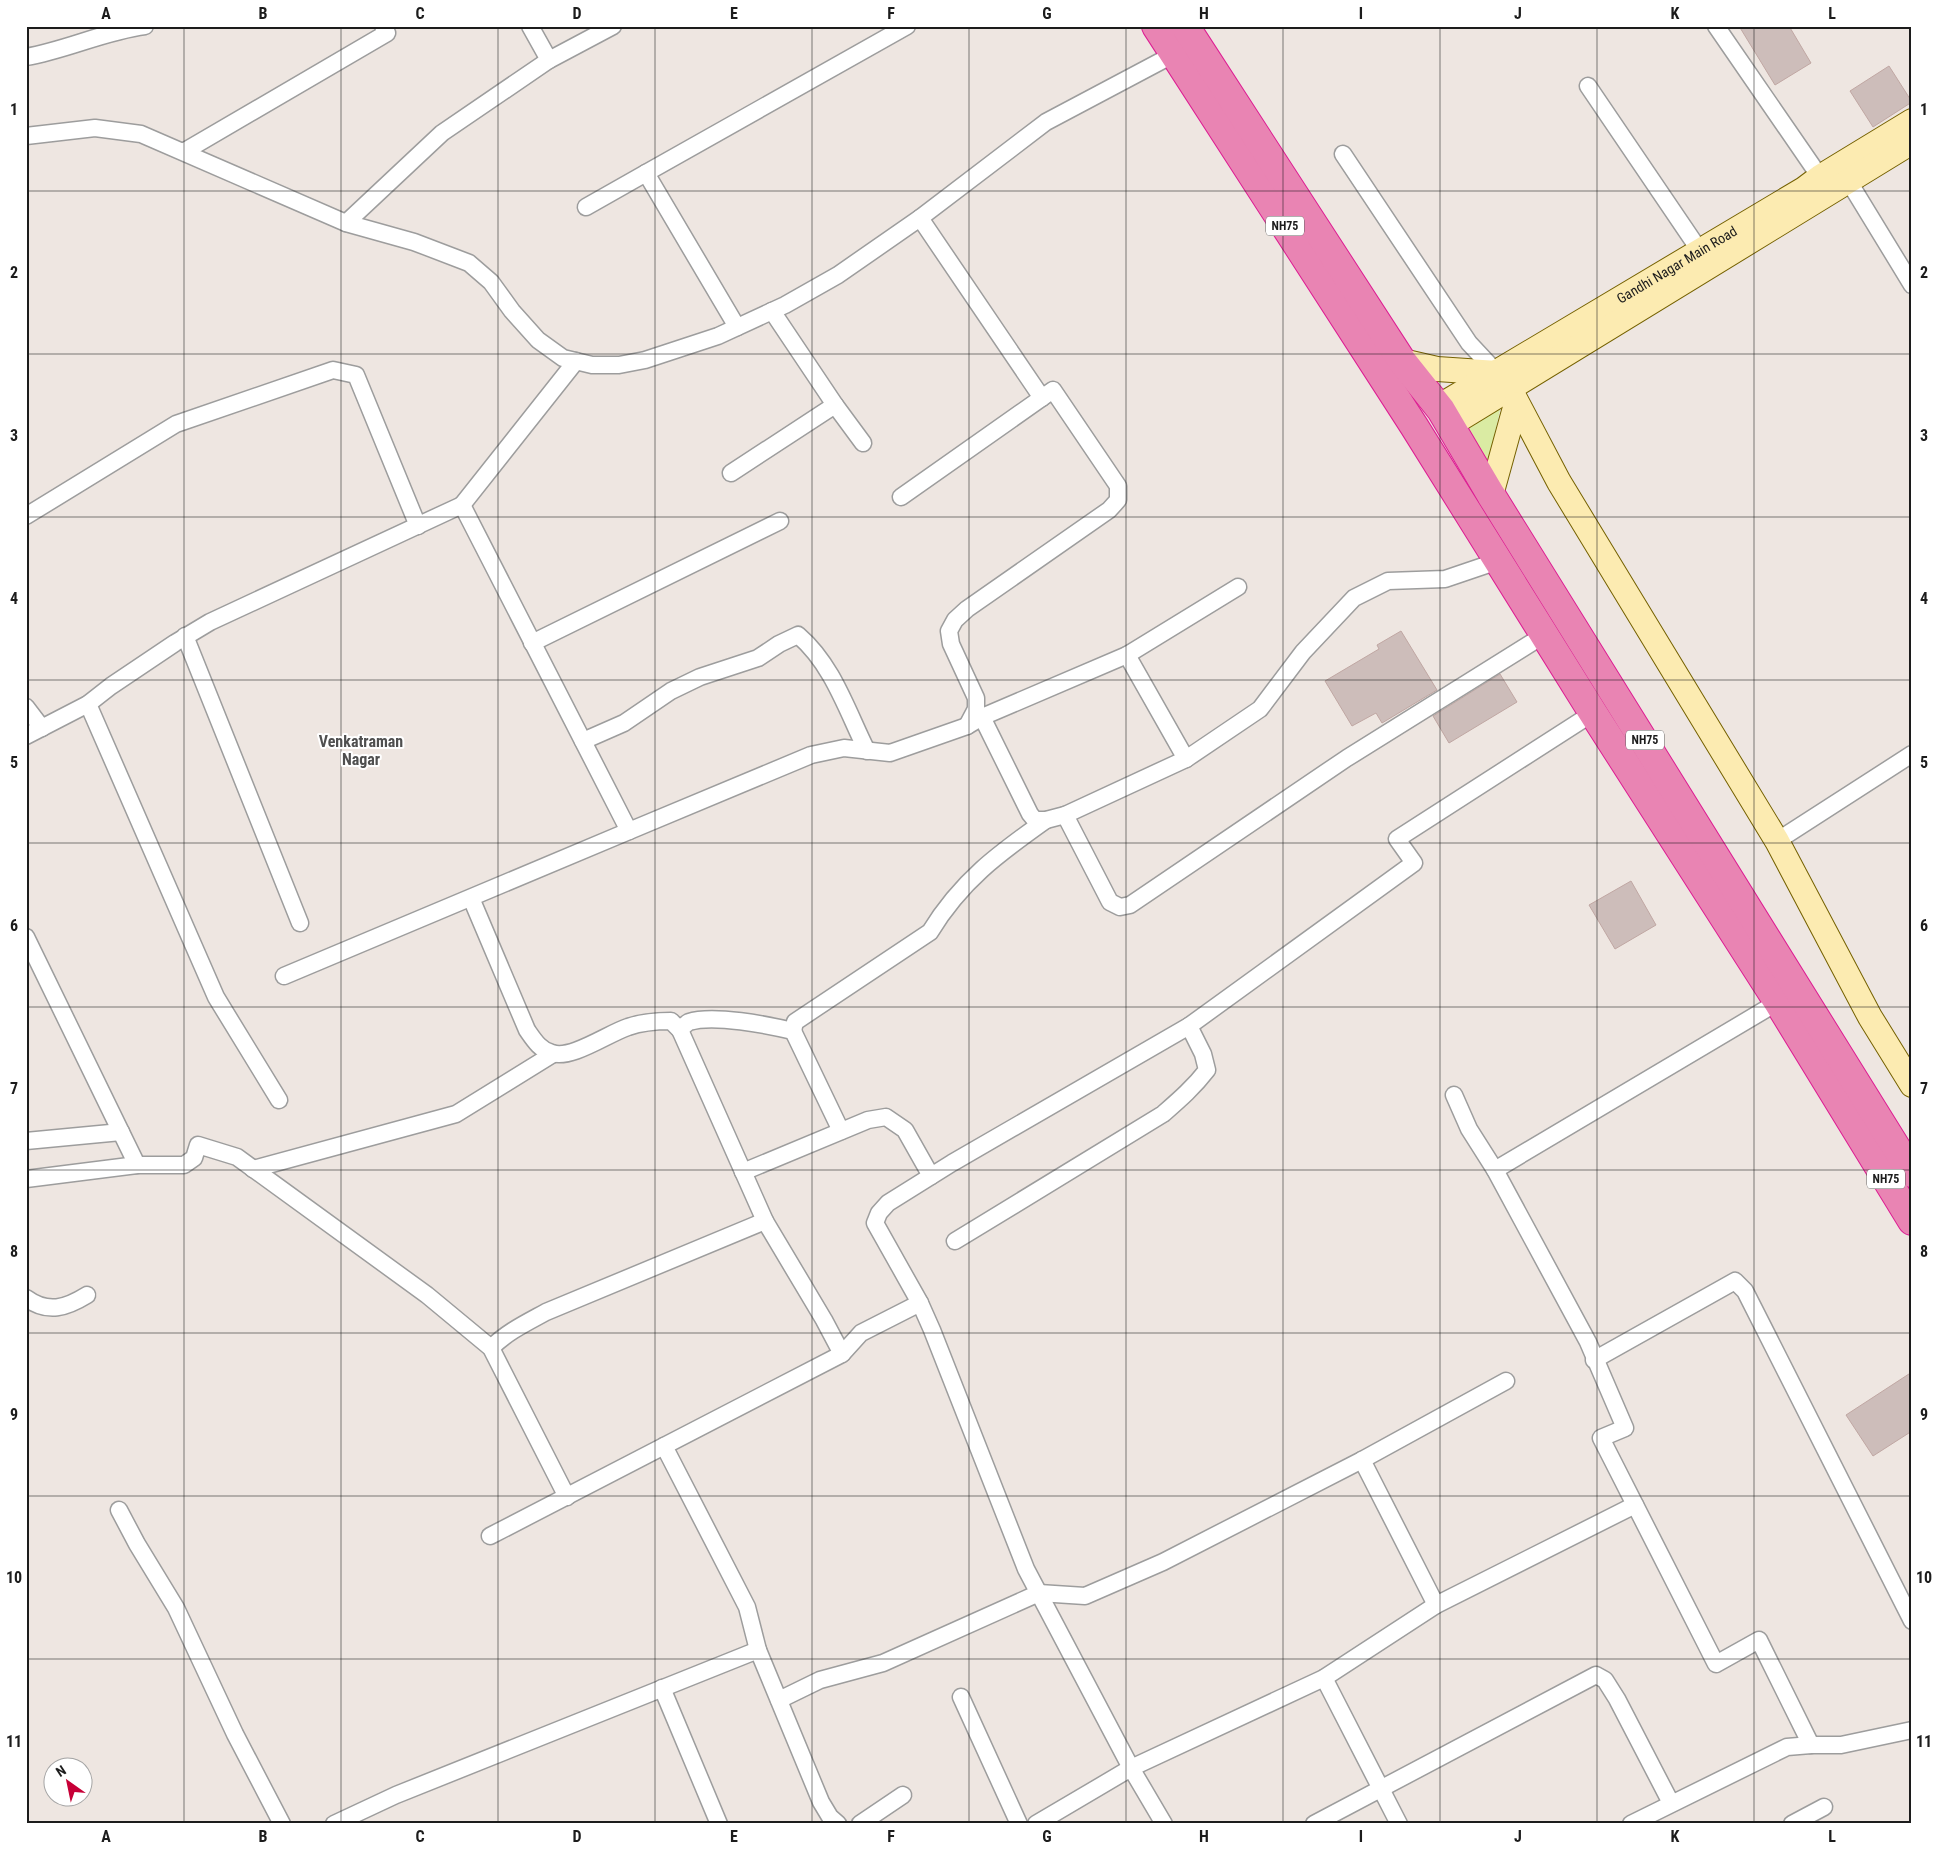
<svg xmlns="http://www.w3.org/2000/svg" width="1938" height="1850" viewBox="0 0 1938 1850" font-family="'Roboto Condensed',sans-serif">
	<rect width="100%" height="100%" fill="#eee6e1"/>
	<path fill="#daeba3" d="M1501 406 1488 463 1466 424Z"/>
	<g fill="#cdbdba" stroke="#c0a7a3">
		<path d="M1739 26H1789L1811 63 1775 85Z"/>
		<path d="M1889 66 1912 102 1873 127 1850 91Z"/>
		<path d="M1401 631 1437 690 1382 723 1376 713 1352 726 1325 681 1379 649 1377 645Z"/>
		<path d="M1500 674 1517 702 1449 743 1433 716Z"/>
		<path d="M1631 881 1656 925 1615 949 1589 905Z"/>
		<path d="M1912 1372V1431L1873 1456 1846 1415Z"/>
	</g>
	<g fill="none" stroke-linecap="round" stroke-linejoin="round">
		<g stroke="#9d9d9d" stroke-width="19">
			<g id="street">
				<path d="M530 26 549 60"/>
				<path d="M1716 26 1820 177"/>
				<path d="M26 57C67 50 105 31 145 26"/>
				<path d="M1588 86 1700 251"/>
				<path d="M26 136 95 128 141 134 346 223 414 242 469 263 491 282 512 311 538 340 563 358 592 365H619L645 360 718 336 785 305 838 275 920 218 1042 398"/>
				<path d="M185 151 387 33 383 26"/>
				<path d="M1343 154 1469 343 1497 373"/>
				<path d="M1843 172 1912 285"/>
				<path d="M586 207 646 173"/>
				<path d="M920 218 1046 122 1180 51"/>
				<path d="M346 223 442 133 549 60 613 26"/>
				<path d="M772 311 835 405"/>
				<path d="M737 327 646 173 907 26"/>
				<path d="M731 473 835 405 863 443"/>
				<path d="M901 497 1053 390 1118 486V500L1109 510 967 609 955 620 949 631 951 644 976 698V709L967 726"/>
				<path d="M462 505 576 361"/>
				<path d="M26 516 176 424 333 370 356 375 418 526"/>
				<path d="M185 636 300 923"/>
				<path d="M532 643 780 521"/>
				<path d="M1127 655 1186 759"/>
				<path d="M88 704 216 997 279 1100"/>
				<path d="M26 707 42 728"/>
				<path d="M982 717 1030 814 1035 820H1046L1065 815 1186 759 1260 709 1303 652 1354 598 1388 581 1445 579 1498 561"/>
				<path d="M26 736 88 704 111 686 175 643 210 622 462 505 629 831 811 755 844 748 890 753 967 726 982 717 1127 655 1238 587"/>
				<path d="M583 741 624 723 671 691 700 677 758 658 779 644 798 635C833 665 847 711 867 751"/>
				<path d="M1065 815 1110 902 1120 907 1130 905 1347 758 1544 635"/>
				<path d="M1777 841 1912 754"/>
				<path d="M471 898 527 1030C534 1040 540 1050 552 1053 571 1060 609 1033 628 1027 642 1022 656 1021 671 1021L680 1030"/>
				<path d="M26 937 137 1165"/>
				<path d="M284 976 629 831"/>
				<path d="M793 1031 841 1131"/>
				<path d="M1454 1095 1469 1129 1495 1170 1588 1342 1625 1428 1601 1438 1716 1664 1759 1640 1811 1745"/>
				<path d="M26 1141 121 1132"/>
				<path d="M253 1169 456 1114 553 1054"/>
				<path d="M1495 1170 1778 1002"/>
				<path d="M743 1172 868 1120 886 1117 905 1130 931 1176"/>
				<path d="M26 1179 137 1165H184L194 1158 198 1145 237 1157 427 1295 491 1348 567 1497"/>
				<path d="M765 1221 680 1030C683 1027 685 1024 689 1022 713 1014 768 1025 793 1031L795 1022 930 932C961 881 998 854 1046 820"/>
				<path d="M955 1241 1163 1114C1179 1100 1194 1087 1207 1070L1203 1054 1189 1026"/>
				<path d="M26 1298C48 1314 66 1308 87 1295"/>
				<path d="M842 1354 861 1333 920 1303"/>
				<path d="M1594 1360 1735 1281 1745 1291 1912 1621"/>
				<path d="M664 1446 747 1607 758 1650"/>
				<path d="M1362 1460 1436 1605"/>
				<path d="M119 1510 137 1544 176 1608 235 1734 282 1824"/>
				<path d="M490 1536 842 1354 824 1320 765 1221 546 1312C526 1323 507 1332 491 1348"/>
				<path d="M1324 1678 1399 1824"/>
				<path d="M662 1688 719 1824"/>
				<path d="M961 1697 1019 1824"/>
				<path d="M779 1700 820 1680 883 1663 1039 1593 1085 1596 1163 1562 1362 1460 1506 1381"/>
				<path d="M334 1824 396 1795 758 1650 821 1802 830 1817 838 1824"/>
				<path d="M860 1824 903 1795"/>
				<path d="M1036 1824 1131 1768 1324 1678 1436 1605 1635 1505"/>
				<path d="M1164 1824 1131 1768 1026 1569 932 1330 920 1303 875 1223 879 1213 888 1203 952 1163 1189 1026 1414 863 1397 839 1593 713"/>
				<path d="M1314 1824 1596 1675 1605 1680 1617 1699 1671 1803"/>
				<path d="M1631 1824 1787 1747 1811 1745H1841L1912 1730"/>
				<path d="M1792 1824 1824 1807"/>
			</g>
		</g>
		<g stroke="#756101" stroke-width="26">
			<g id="secondary">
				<path d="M1402 361 1437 369 1497 373 1510 389 1559 482 1777 841 1870 1017 1912 1085"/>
				<path id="s1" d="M1438 407 1804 189 1820 177 1912 121"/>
				<path d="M1450 425 1912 142"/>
				<path d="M1491 495 1516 404"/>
			</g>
		</g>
		<g stroke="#dd1d93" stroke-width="30">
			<g id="highway">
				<path d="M1156 26 1414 426 1593 713 1778 1002 1912 1221"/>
				<path d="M1185 26 1402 361 1441 410 1491 495 1912 1173"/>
			</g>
		</g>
		<use href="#street" stroke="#fff" stroke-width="16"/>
		<use href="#secondary" stroke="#fcebb1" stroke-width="24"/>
		<use href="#highway" stroke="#e984b3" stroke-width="28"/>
	</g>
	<path fill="none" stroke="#1c1c1c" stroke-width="1" stroke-opacity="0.55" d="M184 26V1824M341 26V1824M498 26V1824M655 26V1824M812 26V1824M969 26V1824M1126 26V1824M1283 26V1824M1440 26V1824M1597 26V1824M1754 26V1824M26 191H1912M26 354H1912M26 517H1912M26 680H1912M26 843H1912M26 1007H1912M26 1170H1912M26 1333H1912M26 1496H1912M26 1659H1912"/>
	<g text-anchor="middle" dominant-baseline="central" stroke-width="4" stroke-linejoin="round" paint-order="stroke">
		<g fill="#fff" stroke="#606060" stroke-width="1">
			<rect x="1266" y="216.5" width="38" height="19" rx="4"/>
			<rect x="1626" y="730.5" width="38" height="19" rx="4"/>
			<rect x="1867" y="1169.5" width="38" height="19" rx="4"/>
		</g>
		<g font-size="12" font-weight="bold" fill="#1c1c1c">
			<text x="1285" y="226">NH75</text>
			<text x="1645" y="740">NH75</text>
			<text x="1886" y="1179">NH75</text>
		</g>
		<g font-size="14" fill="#1c1c1c" stroke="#fff">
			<text stroke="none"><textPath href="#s1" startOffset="278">Gandhi Nagar Main Road</textPath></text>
		</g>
		<g font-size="16" font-weight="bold" fill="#4f4f4f" stroke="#fff">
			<text x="361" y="741">Venkatraman<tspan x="361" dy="18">Nagar</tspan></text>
		</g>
	</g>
	<rect width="1938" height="1850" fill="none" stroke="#ffffff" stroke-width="55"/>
	<g transform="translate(68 1782) rotate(327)"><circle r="24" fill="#ffffff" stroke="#a4a4a4"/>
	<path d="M0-4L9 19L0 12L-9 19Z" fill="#c70037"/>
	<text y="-8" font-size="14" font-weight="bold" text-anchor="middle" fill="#1c1c1c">N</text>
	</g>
	<rect x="28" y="28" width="1882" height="1794" fill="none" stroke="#1c1c1c" stroke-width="2"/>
	<g font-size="16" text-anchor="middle" font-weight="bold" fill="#1c1c1c">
		<text x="106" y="19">A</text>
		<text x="263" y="19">B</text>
		<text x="420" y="19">C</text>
		<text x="577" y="19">D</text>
		<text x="734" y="19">E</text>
		<text x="891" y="19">F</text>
		<text x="1047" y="19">G</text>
		<text x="1204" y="19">H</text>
		<text x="1361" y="19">I</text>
		<text x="1518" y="19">J</text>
		<text x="1675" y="19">K</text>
		<text x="1832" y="19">L</text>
		<text x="14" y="115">1</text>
		<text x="1924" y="115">1</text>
		<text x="14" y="278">2</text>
		<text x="1924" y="278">2</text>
		<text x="14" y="441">3</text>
		<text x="1924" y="441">3</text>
		<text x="14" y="604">4</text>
		<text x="1924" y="604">4</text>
		<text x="14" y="768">5</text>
		<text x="1924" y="768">5</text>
		<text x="14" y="931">6</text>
		<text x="1924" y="931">6</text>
		<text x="14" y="1094">7</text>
		<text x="1924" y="1094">7</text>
		<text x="14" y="1257">8</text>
		<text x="1924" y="1257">8</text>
		<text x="14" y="1420">9</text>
		<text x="1924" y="1420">9</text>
		<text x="14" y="1583">10</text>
		<text x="1924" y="1583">10</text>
		<text x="14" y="1747">11</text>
		<text x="1924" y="1747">11</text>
		<text x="106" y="1842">A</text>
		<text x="263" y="1842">B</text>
		<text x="420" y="1842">C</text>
		<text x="577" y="1842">D</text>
		<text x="734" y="1842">E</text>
		<text x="891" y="1842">F</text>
		<text x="1047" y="1842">G</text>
		<text x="1204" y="1842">H</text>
		<text x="1361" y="1842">I</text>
		<text x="1518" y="1842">J</text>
		<text x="1675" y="1842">K</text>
		<text x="1832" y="1842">L</text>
	</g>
</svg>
